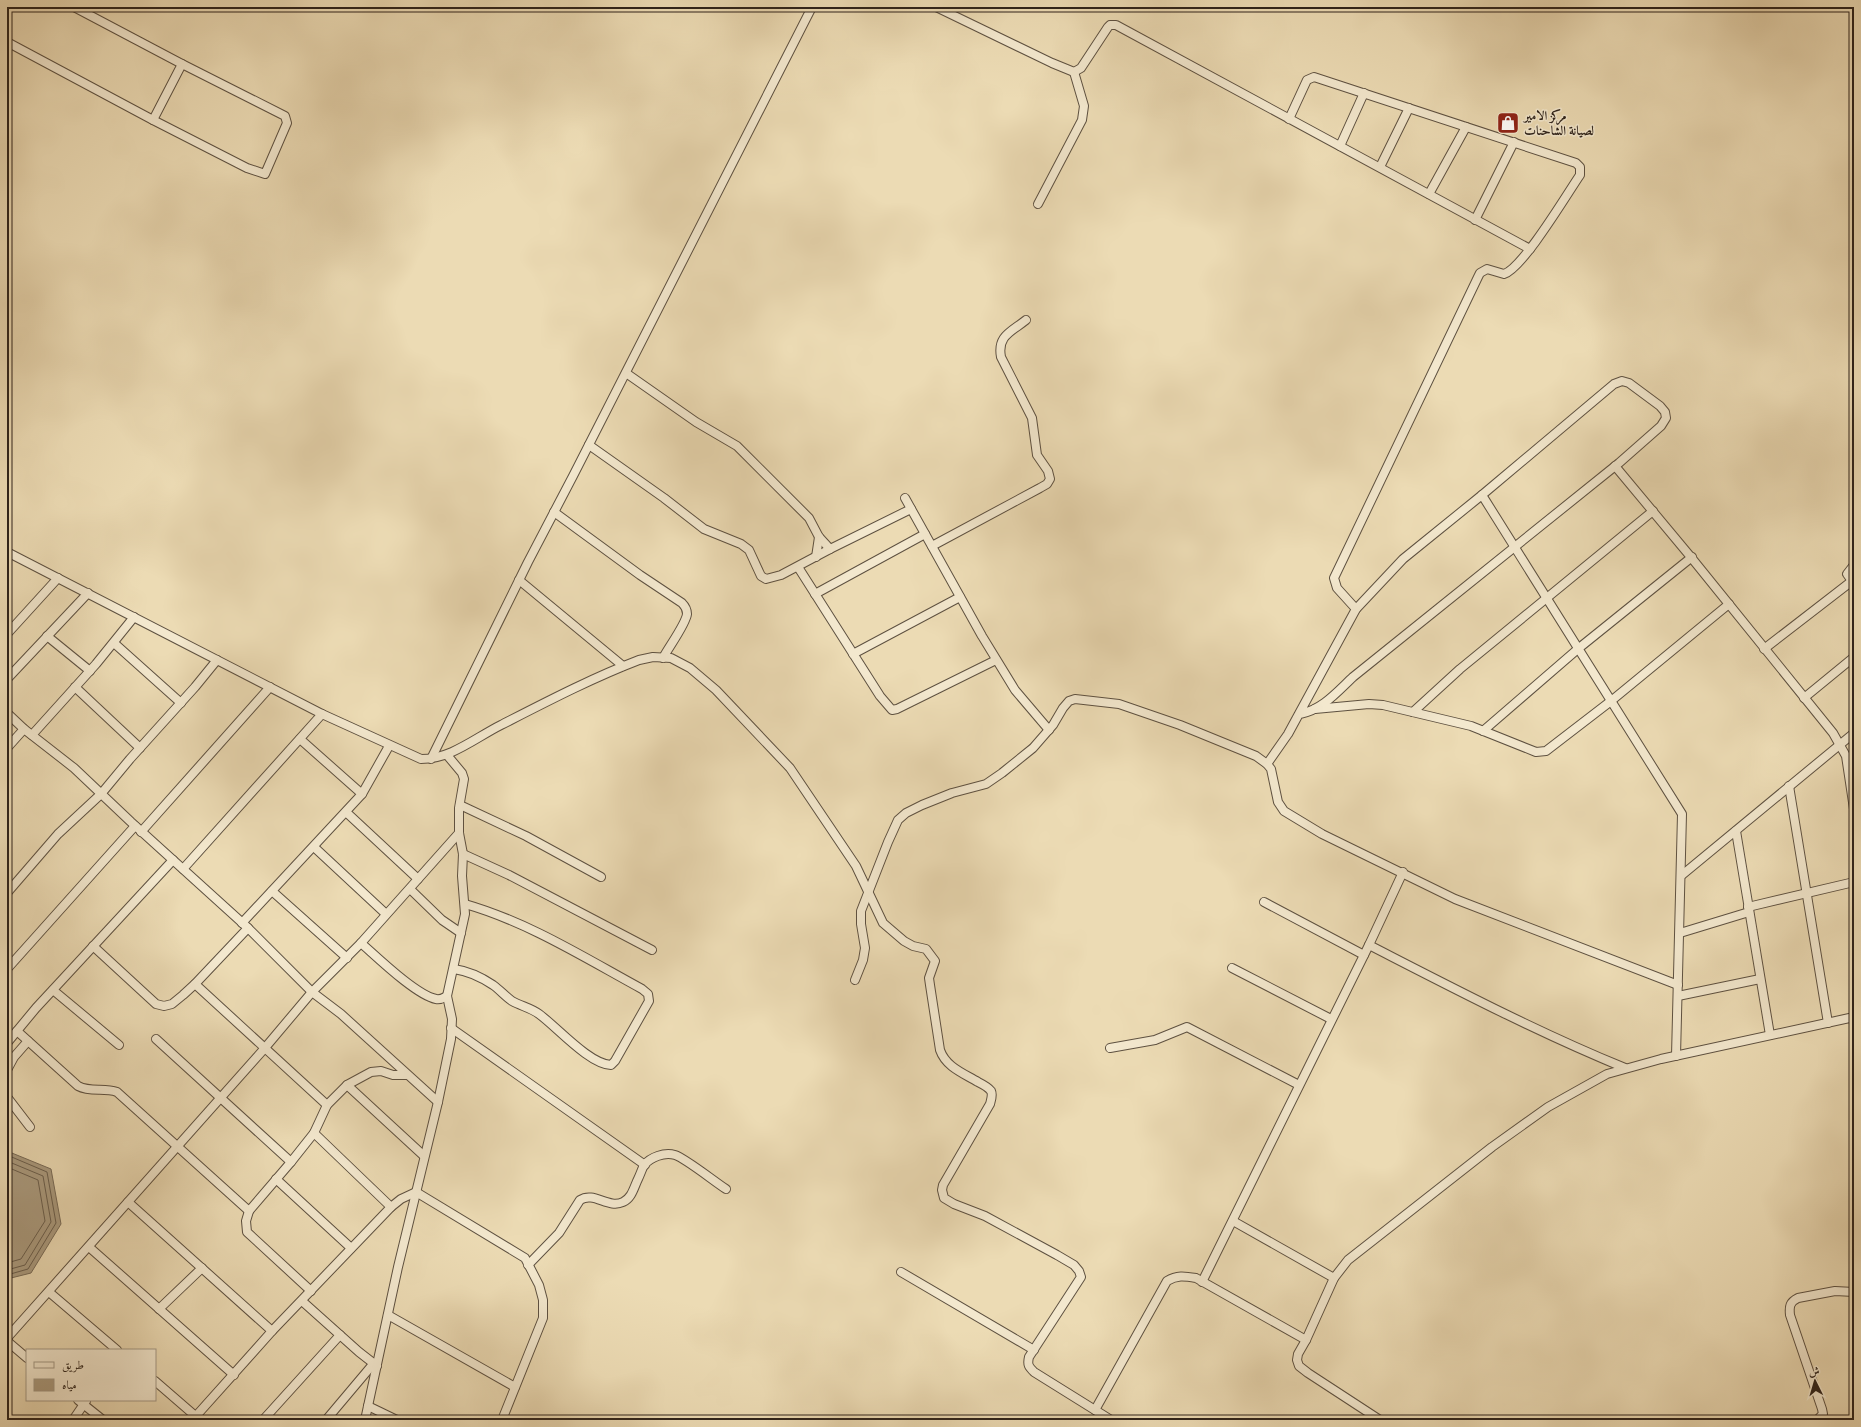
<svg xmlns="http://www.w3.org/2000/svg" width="1861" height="1427" viewBox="0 0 1861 1427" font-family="'IM FELL Double Pica',Amiri,serif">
	<rect width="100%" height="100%" fill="#ecdbb4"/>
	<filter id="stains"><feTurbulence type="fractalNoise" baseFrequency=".005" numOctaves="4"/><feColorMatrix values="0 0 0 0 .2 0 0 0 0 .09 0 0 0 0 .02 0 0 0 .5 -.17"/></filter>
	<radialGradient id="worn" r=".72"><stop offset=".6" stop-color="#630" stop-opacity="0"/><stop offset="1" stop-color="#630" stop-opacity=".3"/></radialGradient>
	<path fill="#ab9c80" stroke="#796c58" d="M7 1151 51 1169 61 1224 31 1273 7 1279Z"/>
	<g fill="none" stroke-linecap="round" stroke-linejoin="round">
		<g stroke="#6c604e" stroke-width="1">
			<path d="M7 1155 47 1172 56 1223 28 1269 7 1275"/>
			<path d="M7 1161 43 1176 51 1222 25 1265 7 1270"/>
			<path d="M7 1167 38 1180 45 1221 21 1259 7 1263"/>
		</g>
		<g stroke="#5e5141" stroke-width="10">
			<g id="street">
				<path d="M936 7 1052 63 1074 72 1081 68 1108 27 1110 25H1116L1530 249"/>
				<path d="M7 42 153 120 247 168 265 174 287 123 285 116 182 64 74 7"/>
				<path d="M1289 119 1307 80 1314 77 1576 163 1580 167V175C1567 194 1523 268 1504 274L1487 269 1480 273 1478 277 1334 578 1337 588 1356 609"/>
				<path d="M153 120 182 64"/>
				<path d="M1340 146 1364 93"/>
				<path d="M1380 167 1409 108"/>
				<path d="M1429 194 1466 127"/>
				<path d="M1038 204 1082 120 1084 106 1074 72"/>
				<path d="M1475 220 1514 142"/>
				<path d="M626 373 696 422 737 446 809 518 819 537 830 549"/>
				<path d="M589 445 664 498 704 529 741 544 749 550 761 576 766 579 781 575 830 549 911 509"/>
				<path d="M1615 466 1690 556 1833 733 1846 756 1854 809"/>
				<path d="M1482 495 1682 814 1676 1056"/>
				<path d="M905 498 982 636 1015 690 1049 730"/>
				<path d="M554 512 640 575 682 603C685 606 687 609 687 614 686 624 668 648 663 658"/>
				<path d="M932 546 1040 488 1047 484 1050 479 1048 471 1037 455 1032 418 1001 357C997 336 1011 332 1026 320"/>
				<path d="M7 552 322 714 421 759C451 759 475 738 501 725 546 702 592 678 639 660L653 657 671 658 690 668 716 690 790 768 856 866 883 923 904 941 913 946 926 949 935 961 929 978 930 985 940 1050C946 1067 963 1073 978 1082 982 1084 988 1087 991 1091 993 1095 991 1100 990 1104L943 1185 942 1190 944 1198 954 1204 985 1216 1057 1255 1074 1265 1079 1271 1081 1277 1029 1357C1027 1365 1029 1367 1034 1372L1111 1420"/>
				<path d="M816 557 819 537"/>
				<path d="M1854 565 1847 574 1854 584"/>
				<path d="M798 567 880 696 892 710 897 709 996 660"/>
				<path d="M519 580 623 666"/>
				<path d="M815 594 925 534"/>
				<path d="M7 634 58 578"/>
				<path d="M47 636 90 671"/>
				<path d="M114 643 181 703"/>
				<path d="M1764 649 1852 581"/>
				<path d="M853 654 960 597"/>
				<path d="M7 679 88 593"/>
				<path d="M75 687 140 748"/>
				<path d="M1804 698 1854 657"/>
				<path d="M1315 709 1369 704 1383 705 1471 726 1536 752 1546 751 1611 701 1729 604"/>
				<path d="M1413 712 1460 669 1653 511"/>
				<path d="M7 713 24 729 74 768 131 822 248 928 312 992 341 1014 438 1102"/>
				<path d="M1483 731 1579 648 1692 557"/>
				<path d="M32 735 96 664 134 617"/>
				<path d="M300 739 362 794"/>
				<path d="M7 748 24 729"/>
				<path d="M431 759 528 562 573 476 812 7"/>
				<path d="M1267 764 1288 734 1356 609 1403 559 1482 495 1614 384 1622 381 1629 383 1660 406 1665 412 1666 418 1661 426 1619 463 1353 677C1337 692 1322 710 1300 714"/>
				<path d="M1789 786 1828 1023"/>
				<path d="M460 805 526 836 601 877"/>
				<path d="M346 812 418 879"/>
				<path d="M1736 831 1770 1035"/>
				<path d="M141 832 270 687"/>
				<path d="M314 847 386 914"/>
				<path d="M463 854 509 875 652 950"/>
				<path d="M183 869 322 714"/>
				<path d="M1682 875 1854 733"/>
				<path d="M410 889 442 920 461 933"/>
				<path d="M272 891 347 958"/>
				<path d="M7 893 58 834 101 794 130 759 195 687 217 660"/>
				<path d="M1264 902 1364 955"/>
				<path d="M1748 907 1854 882"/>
				<path d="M242 923 362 794 389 746"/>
				<path d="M1680 933 1749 912"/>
				<path d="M361 943C377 957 416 995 436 999 441 1000 443 998 447 996"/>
				<path d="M1369 945C1453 988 1537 1032 1625 1068"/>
				<path d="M93 946 156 1004 164 1006 172 1004 183 995 195 984 248 928"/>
				<path d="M1232 968 1331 1019"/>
				<path d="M7 969 135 826"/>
				<path d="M454 969C468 971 481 977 493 985 500 990 505 996 512 1001 521 1006 531 1008 539 1014 557 1027 589 1064 611 1065L615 1061 649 1001 648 994 642 989C585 958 528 922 465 904"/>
				<path d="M855 980 863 960 865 948 861 924V911L888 842 898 820 906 813 922 805 952 793 986 784 1002 773 1033 748 1053 725 1063 708 1069 701 1075 699 1119 704 1180 725 1256 756 1267 764 1271 769 1278 802 1284 811 1322 834 1455 899 1678 985"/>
				<path d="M195 984 327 1105"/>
				<path d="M53 990 119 1045"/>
				<path d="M1678 996 1760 979"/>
				<path d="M451 1028 645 1165"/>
				<path d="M17 1031 78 1086C91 1093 104 1087 117 1092L249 1211 291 1162 314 1133 327 1105 347 1085 371 1072 381 1071 393 1075H407"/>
				<path d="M156 1039 291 1162"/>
				<path d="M7 1043 36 1008 173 860"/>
				<path d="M1110 1048 1155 1040 1187 1027 1299 1085"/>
				<path d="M7 1070 14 1057 28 1041"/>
				<path d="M347 1085 424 1156"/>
				<path d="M7 1097 30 1127"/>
				<path d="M314 1133 391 1207"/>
				<path d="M276 1179 351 1248"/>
				<path d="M128 1202 272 1331"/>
				<path d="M249 1211 246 1221 247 1232 311 1291"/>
				<path d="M1233 1221 1334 1278"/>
				<path d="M89 1247 234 1375"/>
				<path d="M528 1265 559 1233 580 1200C594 1191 608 1209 623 1202 632 1198 634 1187 638 1179 640 1175 642 1169 644 1165 651 1157 664 1152 675 1155 685 1158 715 1182 726 1189"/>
				<path d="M901 1272 1034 1350"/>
				<path d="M1202 1282 1369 945 1403 872"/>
				<path d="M49 1292 117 1350"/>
				<path d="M302 1301 359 1352 377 1366"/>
				<path d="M159 1309 202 1268"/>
				<path d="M388 1315 515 1387"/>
				<path d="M7 1338 264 1049 312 992 361 943 459 833"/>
				<path d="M7 1341 27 1358"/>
				<path d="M155 1381 200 1420"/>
				<path d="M78 1400 103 1420"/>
				<path d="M368 1406 397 1420"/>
				<path d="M1095 1410 1167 1281C1177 1275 1184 1276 1196 1278L1306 1340"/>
				<path d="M196 1416 272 1331 391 1207 401 1199 416 1192 525 1258 539 1285 543 1300V1318L502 1420"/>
				<path d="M73 1420 86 1401"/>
				<path d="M263 1420 340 1335"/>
				<path d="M326 1420 374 1363"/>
				<path d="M365 1420 398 1267 438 1102 451 1039 452 1019 447 996 465 914 462 876 463 854 459 833V808L464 779 462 773 447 755"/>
				<path d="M1380 1420 1308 1373 1299 1366 1297 1360 1298 1354 1306 1340 1334 1278 1348 1260 1492 1147 1548 1107 1607 1074 1661 1059 1854 1017"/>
				<path d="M1817 1420 1823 1414 1822 1409 1790 1315C1789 1306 1790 1302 1798 1298L1835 1291 1854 1292"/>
			</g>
		</g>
		<use href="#street" stroke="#f3e8ce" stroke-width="8"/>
	</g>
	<defs>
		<g id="shop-square" transform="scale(1.15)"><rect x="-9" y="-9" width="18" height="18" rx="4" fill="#8f2418" stroke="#f3e8ce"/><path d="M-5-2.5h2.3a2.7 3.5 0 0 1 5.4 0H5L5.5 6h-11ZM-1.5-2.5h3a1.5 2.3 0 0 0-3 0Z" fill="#fff"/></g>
	</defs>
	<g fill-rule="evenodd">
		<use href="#shop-square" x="1508" y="123"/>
	</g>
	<g text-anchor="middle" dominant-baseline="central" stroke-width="3" stroke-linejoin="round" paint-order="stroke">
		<g font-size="13" font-weight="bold" fill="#2e231b" stroke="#f3e8ce" text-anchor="start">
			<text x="1524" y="116">مركز الامير<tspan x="1524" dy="15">لصيانة الشاحنات</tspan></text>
		</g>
	</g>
	<rect width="1861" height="1427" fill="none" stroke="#ecdbb4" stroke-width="24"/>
	<rect x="8" y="8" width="1845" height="1411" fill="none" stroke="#2e231b" stroke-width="2"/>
	<rect x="12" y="12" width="1837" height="1403" fill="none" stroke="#2e231b"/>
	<rect x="26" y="1349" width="130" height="52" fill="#f3e8ce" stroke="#a49986"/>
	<rect x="34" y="1362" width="20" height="6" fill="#f3e8ce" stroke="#a49986"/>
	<text x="62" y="1369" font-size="12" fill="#2e231b">طريق</text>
	<rect x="34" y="1379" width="20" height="12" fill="#ab9c80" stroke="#a49986"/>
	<text x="62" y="1389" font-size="12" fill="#2e231b">مياه</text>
	<g transform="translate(1815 1381) rotate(355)" stroke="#f3e8ce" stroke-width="3" paint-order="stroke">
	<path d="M0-3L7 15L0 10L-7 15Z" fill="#2e231b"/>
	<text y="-6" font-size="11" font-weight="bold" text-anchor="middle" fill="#2e231b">ش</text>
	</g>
	<rect width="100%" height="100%" filter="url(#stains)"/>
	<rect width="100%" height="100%" fill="url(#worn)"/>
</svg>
